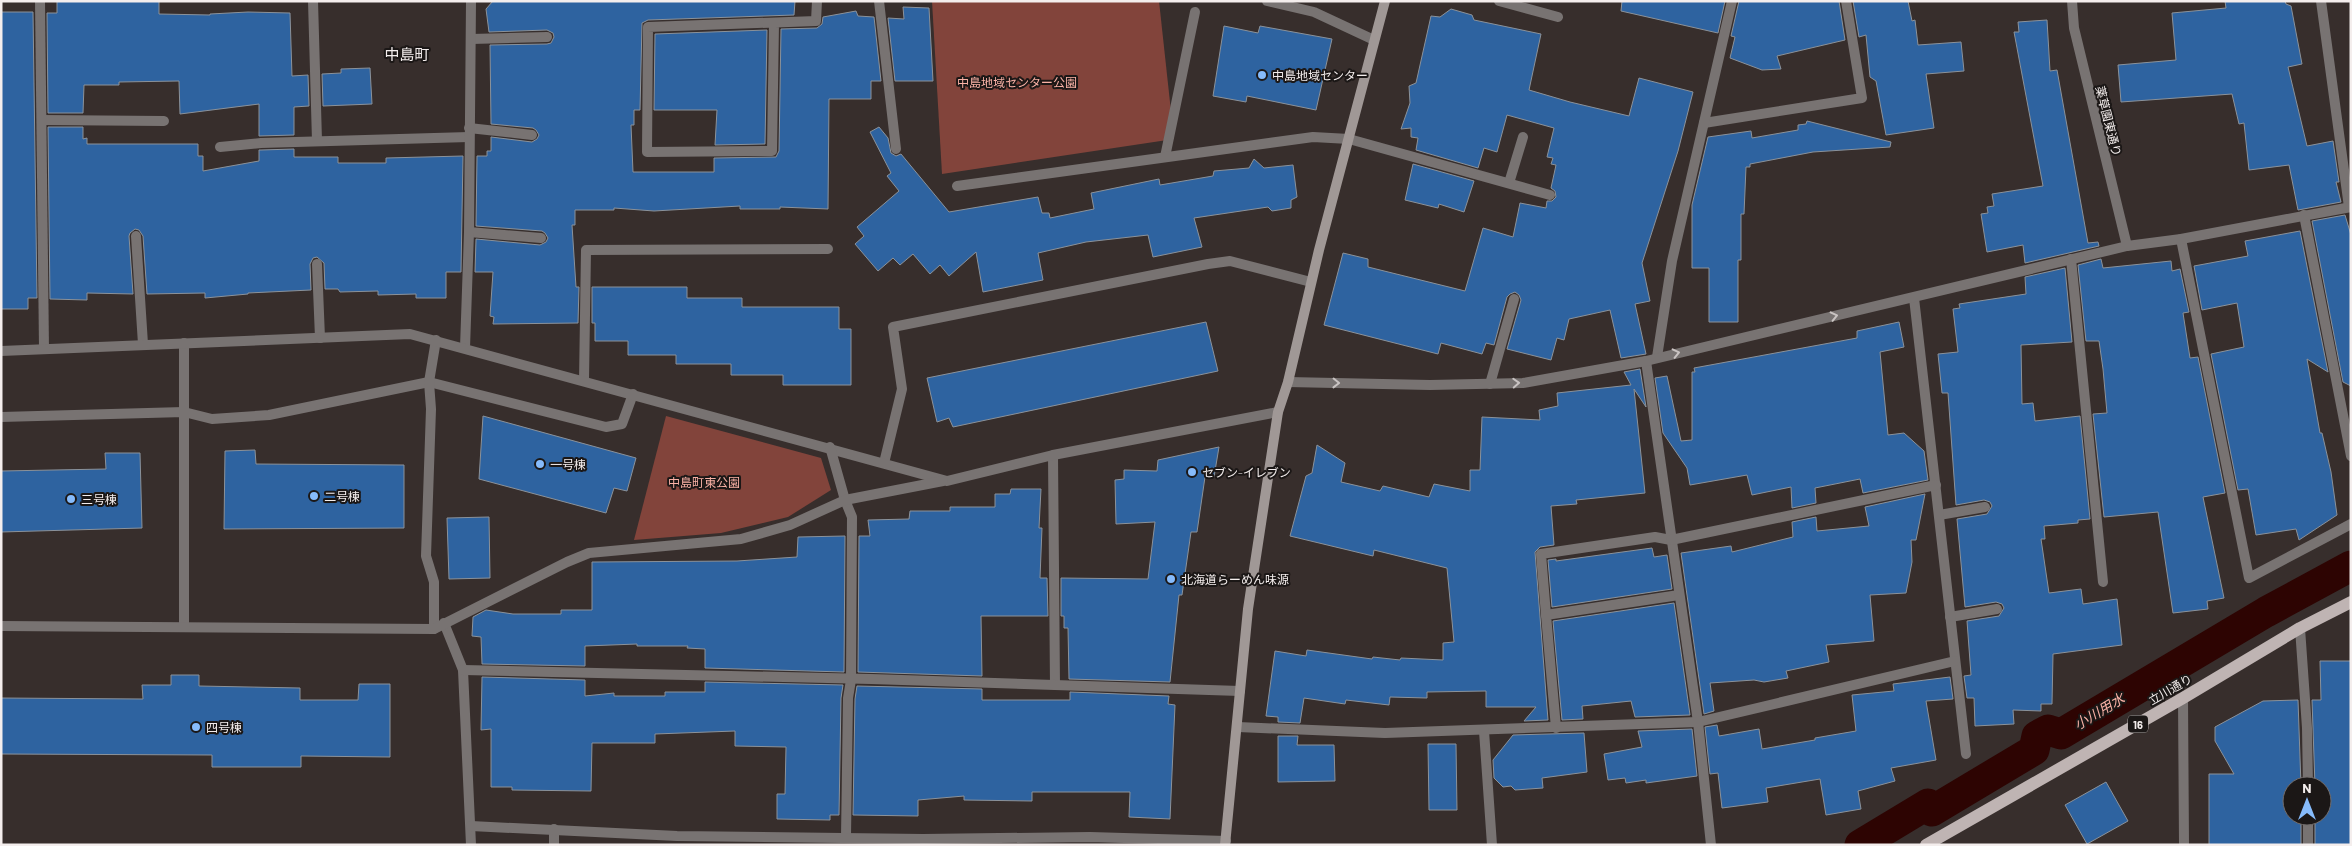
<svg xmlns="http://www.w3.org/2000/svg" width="2352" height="846" viewBox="0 0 2352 846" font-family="Barlow,'Noto Sans JP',sans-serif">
	<rect width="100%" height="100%" fill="#372e2c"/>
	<g fill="#82443b">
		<path d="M932 1H1159L1174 139 942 174Z"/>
		<path d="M666 416 821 458 831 490 788 517 721 533 634 540Z"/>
	</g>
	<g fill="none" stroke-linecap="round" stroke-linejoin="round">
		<path stroke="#2d0402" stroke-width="31" d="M1860 845 1928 804 1932 811 2034 750 2037 736 2048 730 2061 734 2266 612 2351 566"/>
	</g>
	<g fill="#2e63a0" stroke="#8b929a">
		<path d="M57 1H159V14L210 15V14L248 12 290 13 292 76 308 75 309 106 294 107V135L259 136V104L180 114 179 81 119 82V85H84L83 113H48L47 13H57Z"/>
		<path d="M493 1H795L794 15 648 20 642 23 640 110H634V125H631L633 172H714V158L776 157 779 151 781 29 817 28 822 24 823 17 856 11 858 16 874 17 881 81H871V99H829L828 209 780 207V209H740V206L654 211 614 208V210H575V225H572L576 287H579L578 323 493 324 494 317 490 316 493 272H475L476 239 540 245 546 242 548 238 545 233 542 231 476 226 477 156H487V151H491V137L532 142 537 139 539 135 536 130 533 128 491 124 490 45 547 44 551 43 554 37 553 33 547 30 489 32 486 9Z"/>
		<path d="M1622 1H1725L1718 33 1621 11Z"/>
		<path d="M1739 1H1839L1845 40 1777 56 1781 69 1762 70 1730 58 1735 37 1731 36Z"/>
		<path d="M1853 1H1908L1912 21 1915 20 1918 45 1961 42 1964 71 1926 74 1934 128 1886 135 1876 81 1870 77 1866 35 1859 37Z"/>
		<path d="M2225 1H2285L2286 4 2291 6 2302 64 2288 67 2307 146 2333 141 2339 182H2336L2341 202 2298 210 2289 165 2249 170 2244 123 2239 124 2232 94 2121 102 2118 65 2176 60 2172 13 2226 8Z"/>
		<path d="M903 7 929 8 933 81H895L888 18 904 19Z"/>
		<path d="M1451 9 1472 15 1474 20 1541 34 1529 90 1570 102 1629 116 1639 78 1693 92 1678 151 1642 263 1650 301 1635 304 1646 354 1621 358 1610 310 1569 319 1564 340 1557 338 1551 360 1507 349 1521 300 1519 295 1515 292 1510 294 1507 297 1494 345 1486 343 1482 354 1441 343 1438 354 1324 325 1343 253 1368 259V267L1465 291 1483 228 1513 237 1520 203 1546 208 1547 201H1552L1556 197 1555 191 1551 188 1556 165 1551 164 1553 158 1547 157 1554 128 1507 115 1497 152 1484 148 1478 168 1416 150 1418 138 1411 137V128L1401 129 1410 103 1409 86 1416 83 1431 16 1440 17Z"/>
		<path d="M1 12H33L37 298H28V309H1Z"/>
		<path d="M2047 20 2050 71 2057 70 2088 243 2098 242 2099 246 2025 263 2023 245 1987 252 1981 214 1988 213 1987 207 1994 206 1992 194 2043 186 2014 32H2019L2018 22Z"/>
		<path d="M1224 26 1258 33 1260 26 1332 39 1316 110 1247 96 1246 102 1213 96Z"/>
		<path d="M767 30 765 144 715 145 717 110H654L655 34Z"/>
		<path d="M370 68 372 104 323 106 322 74 341 73V69Z"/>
		<path d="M1807 121 1891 142 1890 147 1813 152 1750 164V167H1746L1744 214H1741V260H1738V322H1709V268H1692V205L1708 137 1751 131 1752 138 1798 130V125L1806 124Z"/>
		<path d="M48 127H83V139L87 138V144H198V156H203V171L259 161V150H261L294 149V157H338V163H386V158L463 156 461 272H446V298H416V294L378 295V291L340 292 338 289H325L324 263 317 257 313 258 310 264 311 290 248 293V294L205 298V293L147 294 143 236 139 230 135 229 130 233 129 236 133 294 87 293V300L50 299Z"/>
		<path d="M879 127 888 138 891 153 896 156 901 154 949 212 1038 197 1042 213H1049L1050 218 1094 209 1091 193 1159 179 1160 185 1213 176 1214 171 1249 168 1254 159 1264 168 1293 165 1297 197 1291 200V208L1272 211 1268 207 1194 218 1202 247 1153 257 1148 235 1086 242 1038 253 1043 280 983 292 976 252 949 276 940 265 930 274 913 254 900 265 893 258 878 271 855 244 864 236 857 227 899 191 887 176 891 173 870 132Z"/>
		<path d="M1413 164 1474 181 1464 212 1439 204 1438 208 1405 200Z"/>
		<path d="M2345 215 2351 235V386L2343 382 2312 221Z"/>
		<path d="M2300 231 2328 372 2307 359 2320 433H2322L2331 472 2337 515 2299 540 2296 529 2256 535 2248 489 2238 490 2211 354 2244 347 2237 303 2202 310 2194 266 2248 256 2245 241Z"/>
		<path d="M2101 259 2103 268 2171 261 2172 271 2180 269 2189 312 2183 313 2190 358 2198 357 2225 493 2203 497 2224 598 2207 601 2208 609 2173 613 2158 512 2104 517 2093 414 2107 413 2103 369 2099 341H2086L2078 265Z"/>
		<path d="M2065 268 2072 342 2021 345 2022 404 2033 403 2035 421 2080 416 2090 519 2078 520V523L2044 526 2045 539H2041L2049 593 2081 589 2083 604 2117 599 2122 645 2053 654 2052 704H2041V711L2013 710 2014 724 1975 726 1974 698H1967L1964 676 1971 675 1967 621 1999 616 2004 608 2002 604 1996 602 1965 607 1957 519 1987 514 1992 506 1990 502 1984 500 1956 505 1948 393H1942L1938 354 1958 352 1953 309 1960 308 1959 304 2026 294 2025 277Z"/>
		<path d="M592 287H687V298H742V307H839V329H851V385H783V375H731V364H676V355H628V341H595V323H592Z"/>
		<path d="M1206 322 1218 371 953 427 949 418 937 422 927 378Z"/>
		<path d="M1899 322 1904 347 1880 352 1888 435 1904 433 1924 451 1928 480 1863 493 1860 479 1815 488 1816 503 1792 508 1791 487 1752 495 1747 475 1690 485 1687 468 1663 433 1655 378 1667 376 1681 441 1692 440V372H1695L1694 368 1857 338V331Z"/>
		<path d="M1640 369 1646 407 1634 389 1645 493 1576 500 1577 504 1551 506 1554 545 1540 547 1535 552 1548 720 1524 721 1536 707H1486V691L1427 692V698L1390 697 1389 705 1346 700 1345 704 1304 698 1300 723 1278 722V717L1266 716 1275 651 1306 656 1307 650 1372 659 1373 657 1400 660 1401 658 1443 660V643L1454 642 1447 568 1374 550 1373 556 1290 536 1306 476 1312 473 1317 445 1345 463 1341 482 1380 491 1383 486 1429 497 1434 484 1470 491V470H1480L1482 417 1540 420 1539 410 1558 406 1557 393 1631 385 1624 372Z"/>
		<path d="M483 416 636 458 627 491 614 488 606 513 479 479Z"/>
		<path d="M1219 447 1214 477H1205L1197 532H1191L1182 595H1179L1170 682 1069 679 1068 628H1064V616H1061V578L1148 579 1155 522 1116 524 1115 480 1124 479V470L1157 471 1158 460Z"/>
		<path d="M255 450 256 464 404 465V528L224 529 225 451Z"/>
		<path d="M105 453H140L142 528 1 532V471L106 469Z"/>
		<path d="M1011 489H1041L1039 528H1042L1040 578H1047L1048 616H981L982 676 858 672 859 536H870L868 520 909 519 910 511H950V507H995V494H1010Z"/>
		<path d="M1925 494 1916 540H1911L1912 562 1906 593 1870 595 1874 641 1826 645 1829 662 1786 671 1788 678 1764 682 1754 680 1710 683 1714 711 1704 714 1681 553 1731 546 1732 552 1793 537 1792 522 1816 517 1817 531 1869 526 1865 507Z"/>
		<path d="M489 517 490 578 449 579 447 518Z"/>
		<path d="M845 536 844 672 705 668V649L687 648 688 646H637V644L585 646V666L482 664 481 637 472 636 473 617 486 610 513 614H561V610H592V562L737 561 797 557 798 537Z"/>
		<path d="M1652 548 1654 557 1667 555 1672 589 1552 607 1548 560 1556 559V561Z"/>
		<path d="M1674 603 1690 715 1635 717 1631 701 1582 706 1583 719 1562 720 1553 621Z"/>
		<path d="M2320 661H2351V845H2315V816H2322V786H2315L2312 700H2321Z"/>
		<path d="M171 675H199V686L300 688V700H358L359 684H390V757L301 756V767H212V755L1 754V698L143 699 142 685H171Z"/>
		<path d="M482 677 585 680V696L614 693V696H665V692H705V682L843 685 841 698 839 815H830V820L777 819V794H785L786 747 735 746V731L655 734V743H592L591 791 512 790V787H491V729L481 730Z"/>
		<path d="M1950 677 1953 699 1926 701 1936 760 1891 768 1895 781 1858 791 1861 809 1826 815 1820 779 1766 788 1768 802 1722 808 1718 773 1710 774 1705 727 1717 725 1719 736 1759 729 1762 749 1815 740V738L1856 731 1852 695 1894 691 1893 684Z"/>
		<path d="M857 686 982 689V700H1070V692L1169 696 1168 704 1175 705 1170 819 1129 817 1130 792H1032V801L964 800V796L918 800V816L853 815 855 699Z"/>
		<path d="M2298 700 2301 786H2292V816H2301V845H2209V774H2234L2215 741V727L2263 701Z"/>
		<path d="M1692 729 1697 776 1646 783V780L1626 783 1625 778 1608 780 1604 754 1642 747 1638 731Z"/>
		<path d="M1584 733 1587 772 1542 778 1543 788 1515 790 1511 786 1503 787 1494 778 1493 760 1513 735Z"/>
		<path d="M1278 736H1298L1297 745H1334L1335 781 1278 782Z"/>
		<path d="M1428 744H1456L1457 810H1429Z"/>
		<path d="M2106 782 2128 821 2087 844 2065 805Z"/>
	</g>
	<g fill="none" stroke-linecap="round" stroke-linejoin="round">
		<g stroke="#787372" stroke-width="10">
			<path d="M313 1 317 141"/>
			<path d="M879 1 896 149"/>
			<path d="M1499 1 1558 17"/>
			<path d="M774 24 772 151 647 152 648 27 816 21 817 1"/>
			<path d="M471 39 547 37"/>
			<path d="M42 120 164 121"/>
			<path d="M1704 123 1862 98 1846 1"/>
			<path d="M469 128 532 135"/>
			<path d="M220 147 261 143 469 137"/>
			<path d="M1165 157 1195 12"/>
			<path d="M1509 183 1523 137"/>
			<path d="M957 186 1313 137 1349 139 1550 195"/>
			<path d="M469 232 541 238"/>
			<path d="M136 236 143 344"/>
			<path d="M317 264 320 338"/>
			<path d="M584 381 586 250 828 249"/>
			<path d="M1490 384 1514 299"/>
			<path d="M1 417 184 412 212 419 269 415 429 382 606 427 622 424 633 394"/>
			<path d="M1053 455 1055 685"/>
			<path d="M884 463 902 389 893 327 1208 264 1230 261 1311 282"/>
			<path d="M1939 515 1985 507"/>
			<path d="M1546 615 1541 554 1655 537 1671 540"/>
			<path d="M1950 617 1997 609"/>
			<path d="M434 629V582L426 556 431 409 429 382 436 340"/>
			<path d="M1556 728 1546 615 1679 595"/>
			<path d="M554 829V845"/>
		</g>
		<g stroke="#787372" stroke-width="10">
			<path d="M40 1 44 349"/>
			<path d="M1267 1 1314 12 1374 40"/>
			<path d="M2072 1 2074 28 2127 246"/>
			<path d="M2321 1 2349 207"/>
			<path d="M2304 215 2351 456"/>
			<path d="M2181 239 2249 578 2351 524"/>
			<path d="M2071 259 2103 582"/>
			<path d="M1914 298 1966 754"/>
			<path d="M184 343V627"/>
			<path d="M465 348 469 232 471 1"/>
			<path d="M1 351 410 334 947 481 1053 455 1278 412"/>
			<path d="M1657 357 1672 261 1732 1"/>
			<path d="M1646 361 1698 722 1711 845"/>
			<path d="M1288 382 1430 385 1523 383 1646 361 2127 246 2181 239 2351 207"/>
			<path d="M830 447 845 500 852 517 851 680 848 698 846 837"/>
			<path d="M1671 540 1936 485"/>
			<path d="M444 623 463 670 471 845"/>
			<path d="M1 626 434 629 567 562 589 553 741 539 790 525 845 500 943 481"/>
			<path d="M2300 628 2307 728 2308 786"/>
			<path d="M463 670 871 679 1240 691"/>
			<path d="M2183 698 2184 845"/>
			<path d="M1238 727 1385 733 1698 722 1955 661"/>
			<path d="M1484 731 1492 845"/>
			<path d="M2308 816V845"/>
			<path d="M471 826 677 836 923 839 1090 837 1226 841"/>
		</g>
		<path stroke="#a09896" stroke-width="10" d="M1225 845 1248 609 1278 412 1288 382 1319 250 1385 1"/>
		<path stroke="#bfb4b3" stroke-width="12" d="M1926 845 2183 698 2300 628 2351 602"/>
	</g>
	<defs><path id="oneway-chevron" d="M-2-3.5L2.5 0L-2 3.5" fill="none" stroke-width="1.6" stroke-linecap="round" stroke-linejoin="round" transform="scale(1.25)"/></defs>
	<g stroke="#c9c3c2">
		<use href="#oneway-chevron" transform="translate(1834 316) rotate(-13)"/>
		<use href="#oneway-chevron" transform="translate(1676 353) rotate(-13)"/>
		<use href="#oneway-chevron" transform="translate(1336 383) rotate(1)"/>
		<use href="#oneway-chevron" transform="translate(1516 383) rotate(-3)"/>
	</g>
	<g fill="#86bbfb" stroke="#1b1716" stroke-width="2">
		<circle cx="1262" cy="75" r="5"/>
		<circle cx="540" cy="464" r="5"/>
		<circle cx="1192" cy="472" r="5"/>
		<circle cx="314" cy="496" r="5"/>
		<circle cx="71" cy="499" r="5"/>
		<circle cx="1171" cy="579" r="5"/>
		<circle cx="196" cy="727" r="5"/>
	</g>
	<g text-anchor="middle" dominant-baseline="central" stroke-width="4" stroke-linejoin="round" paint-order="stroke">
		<rect fill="#1b1716" stroke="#b3aeac" stroke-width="1" x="2128" y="715.5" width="20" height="17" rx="4"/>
		<g font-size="11" font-weight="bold" fill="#f4eeed">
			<text x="2138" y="724">16</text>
		</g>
		<g font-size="12" fill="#f4eeed" stroke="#1b1716" text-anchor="start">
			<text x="1272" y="75">中島地域センター</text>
			<text x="550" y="464">一号棟</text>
			<text x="1202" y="472">セブン-イレブン</text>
			<text x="324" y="496">二号棟</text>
			<text x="81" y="499">三号棟</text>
			<text x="1181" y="579">北海道らーめん味源</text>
			<text x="206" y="727">四号棟</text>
		</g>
		<g font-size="12" fill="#fab2a6" stroke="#1b1716">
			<text x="1017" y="82">中島地域センター公園</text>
			<text x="704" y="482">中島町東公園</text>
		</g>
		<g font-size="12" fill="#f4eeed" stroke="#1b1716">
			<text transform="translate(2109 121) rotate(76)">薬草園東通り</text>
			<text transform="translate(2170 689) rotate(-30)">立川通り</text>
		</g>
		<g font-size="14" font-style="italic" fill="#fbb3a7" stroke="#1b1716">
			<text transform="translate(2099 711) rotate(-31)">小川用水</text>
		</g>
		<g font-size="15" fill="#f4eeed" stroke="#1b1716">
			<text x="407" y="54">中島町</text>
		</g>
	</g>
	<rect width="2352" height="846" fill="none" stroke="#f4eeed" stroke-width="5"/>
	<g transform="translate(2307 801)"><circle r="24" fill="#1b1716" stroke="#726d6c"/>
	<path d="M0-4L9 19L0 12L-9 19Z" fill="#86bbfb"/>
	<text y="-8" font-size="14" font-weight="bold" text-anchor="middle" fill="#f4eeed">N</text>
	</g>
</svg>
